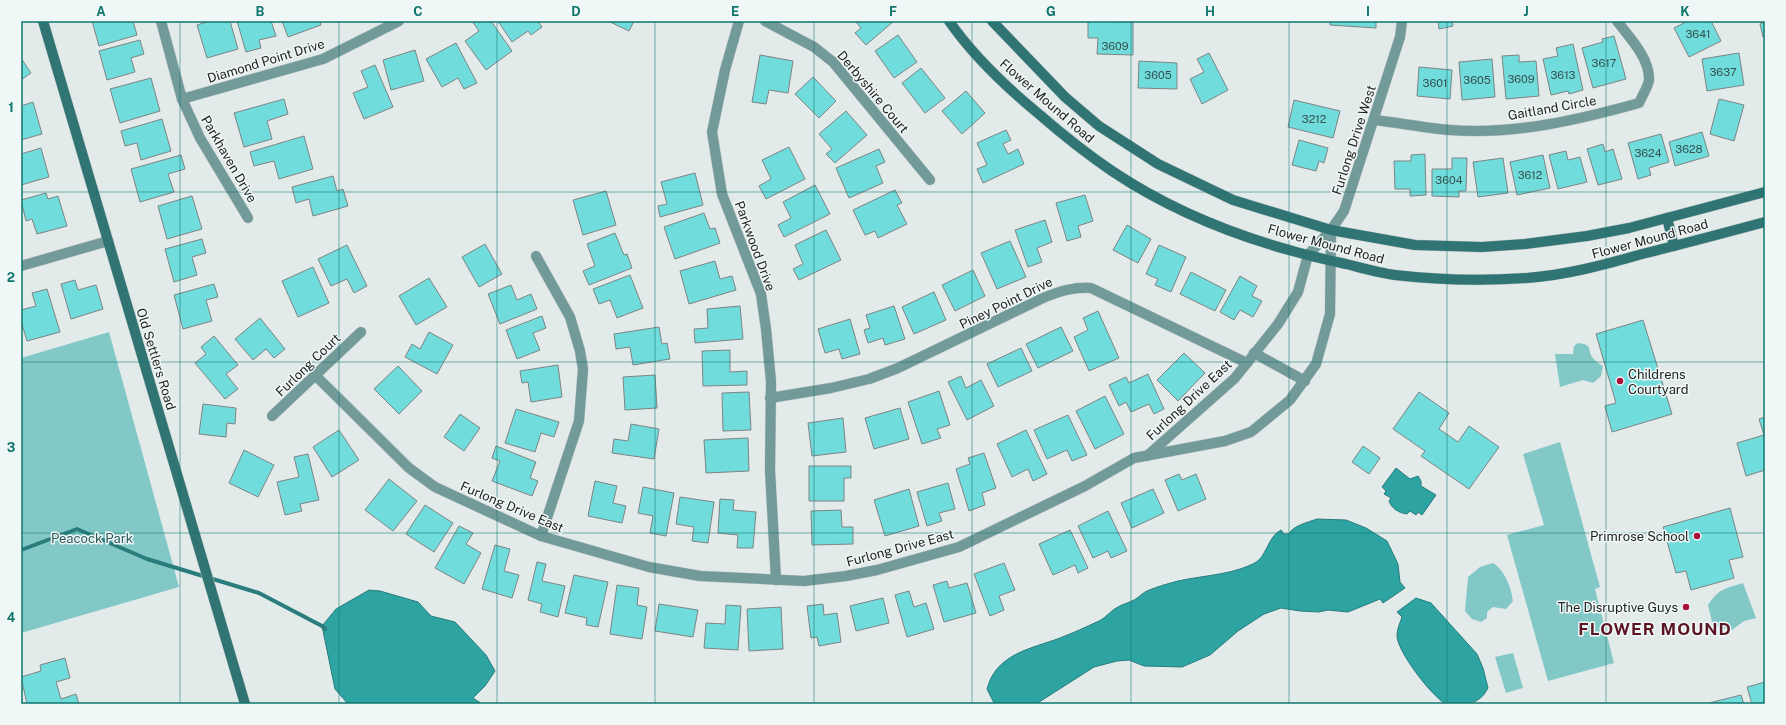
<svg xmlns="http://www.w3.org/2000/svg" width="1786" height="725" viewBox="0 0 1786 725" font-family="'Public Sans',sans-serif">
	<rect width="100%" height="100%" fill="#e2eaea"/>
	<g fill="#82c8c6">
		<path d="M109 332 179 587 21 633V358Z"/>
		<path d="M1578 343C1593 345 1587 348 1592 357 1595 361 1599 364 1603 366L1601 376 1593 383 1583 380 1560 387 1555 354H1573L1574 346Z"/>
		<path d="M1560 442 1600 587 1595 589 1614 663 1548 681 1507 535 1544 525 1523 454Z"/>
		<path d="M1493 563C1505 571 1511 587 1513 601L1506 609 1493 607 1487 612V618L1481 622 1472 619 1465 611 1468 577 1480 567Z"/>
		<path d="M1743 583 1756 618 1744 621 1732 630 1713 626 1708 605C1719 588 1725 589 1743 583Z"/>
		<path d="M1513 653 1523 688 1506 693 1495 657Z"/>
	</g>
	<g fill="#2da3a2" stroke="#2a7d7c">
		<path d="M1396 468 1410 479 1418 476 1421 481V486L1436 495 1422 515 1418 512 1416 515 1410 511 1407 514C1399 513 1392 509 1389 501L1391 498 1384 494 1386 491 1382 487Z"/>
		<path d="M1317 519 1346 520 1366 528 1387 541 1398 564 1400 582 1405 588 1383 603 1380 599 1348 612 1328 610 1319 612 1300 611 1281 608 1264 614 1238 631 1210 655 1182 667 1144 666 1129 660 1117 661 1094 667 1036 704 994 703 987 689C996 654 1030 649 1060 638 1073 633 1086 627 1099 621 1106 618 1111 610 1118 607 1123 604 1128 603 1132 601 1137 599 1140 595 1145 592 1151 589 1160 586 1167 584 1196 575 1225 577 1253 564 1267 558 1267 537 1281 530L1284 534H1289C1292 526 1309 522 1317 519Z"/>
		<path d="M369 590 380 591 418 602 431 616 455 622 486 655 495 671 485 686 473 698 482 704H348L335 689 322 626 336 609Z"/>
		<path d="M1416 598 1431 603 1477 654 1483 668 1488 688C1480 703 1471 704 1455 704 1452 704 1448 705 1446 704 1432 697 1396 650 1397 635 1397 629 1400 623 1402 617L1397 612Z"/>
	</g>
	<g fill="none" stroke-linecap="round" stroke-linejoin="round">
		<path stroke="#2a7d7c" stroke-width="4" d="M21 550 77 529 147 559 259 593 322 626 325 629"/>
	</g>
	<g fill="#70dcdb" stroke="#7e8484">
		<path d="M92 21H133L137 35 99 46Z"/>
		<path d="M210 21H230L238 49 207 58 197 25Z"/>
		<path d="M237 21H271L276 36 259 40 261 48 246 52Z"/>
		<path d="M282 21H320L321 25 288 37Z"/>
		<path d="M472 21H491L512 51 486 70 465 41 479 31Z"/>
		<path d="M498 21H538L542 27 531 35 528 31 512 42Z"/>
		<path d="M608 21H634L629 31Z"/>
		<path d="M855 21H894L866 45 855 33 861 28Z"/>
		<path d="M1088 21 1133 22V55L1097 54 1098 38H1088Z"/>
		<path d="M1330 21H1376V28L1330 25Z"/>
		<path d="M1438 21H1452L1453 26 1439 29Z"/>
		<path d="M1688 21H1711L1721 41 1689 57 1674 28Z"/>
		<path d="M1765 22V36L1763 37 1760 24Z"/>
		<path d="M898 35 917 62 894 78 875 51Z"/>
		<path d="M1614 36 1626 79 1593 88 1582 48 1603 42 1602 39Z"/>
		<path d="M140 40 144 54 131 58 135 72 107 80 99 51Z"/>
		<path d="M456 43 477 83 464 89 458 78 442 87 426 59Z"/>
		<path d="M1573 44 1583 90 1569 94 1568 91 1551 95 1543 59 1558 56 1556 48Z"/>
		<path d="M415 50 424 81 391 90 383 60Z"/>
		<path d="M1209 53 1228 90 1202 104 1190 79 1204 72 1197 59Z"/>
		<path d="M1739 53 1744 85 1707 91 1702 59Z"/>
		<path d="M760 55 793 61 788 93 769 90 766 104 752 102Z"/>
		<path d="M1519 55V62L1536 61 1539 96 1506 99 1502 56Z"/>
		<path d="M21 58 31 73 21 80Z"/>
		<path d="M1492 59 1495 97 1462 100 1459 62Z"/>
		<path d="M1139 61 1177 63V89L1138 88Z"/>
		<path d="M375 65 393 107 364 119 353 93 368 87 361 71Z"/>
		<path d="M1419 67 1452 70 1450 99 1417 96Z"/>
		<path d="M921 68 945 98 925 113 902 83Z"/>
		<path d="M813 77 836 101 819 118 795 94Z"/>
		<path d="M151 78 160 111 120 123 110 89Z"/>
		<path d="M966 91 985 113 962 134 942 111Z"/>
		<path d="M284 99 288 114 267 121 272 139 244 147 234 113Z"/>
		<path d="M1719 99 1744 105 1734 141 1710 134Z"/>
		<path d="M1294 100 1340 111 1333 138 1288 127Z"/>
		<path d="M33 102 42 134 21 140V106Z"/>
		<path d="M846 111 867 135 835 163 826 154 832 149 819 134Z"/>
		<path d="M162 119 171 151 141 160 137 143 125 146 121 131Z"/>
		<path d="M1006 130 1011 140 1003 144 1008 154 1018 149 1024 164 983 183 977 169 987 165 977 143Z"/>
		<path d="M1702 132 1709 156 1675 166 1669 142Z"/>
		<path d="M1661 134 1669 162 1649 168 1651 175 1638 179 1628 143Z"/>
		<path d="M304 136 313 169 279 179 274 161 254 166 250 152Z"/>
		<path d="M1299 140 1328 148 1324 163 1319 161 1316 171 1292 165Z"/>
		<path d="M1603 144 1605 152 1613 149 1622 179 1598 185 1587 149Z"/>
		<path d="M789 147 805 179 766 199 759 186 771 179 762 160Z"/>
		<path d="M41 148 49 177 21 185V154Z"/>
		<path d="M879 149 885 162 876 166 883 183 849 198 836 168Z"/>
		<path d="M1566 151 1568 160 1580 157 1587 182 1558 189 1549 155Z"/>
		<path d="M1425 154 1426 195 1410 196V189H1395L1394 161H1411V155Z"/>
		<path d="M181 155 185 169 168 174 174 192 140 202 131 169Z"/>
		<path d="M1543 155 1550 188 1517 195 1510 162Z"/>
		<path d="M1452 158H1467L1466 191H1459V197L1432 196V169H1452Z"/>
		<path d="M1503 158 1508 193 1478 197 1473 162Z"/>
		<path d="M695 173 703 205 660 217 658 206 667 204 661 182Z"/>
		<path d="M333 176 337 191 343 189 348 206 313 216 309 199 296 203 292 187Z"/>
		<path d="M815 185 830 214 784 237 778 225 791 218 783 202Z"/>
		<path d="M895 190 902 203 897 205 907 224 878 238 875 231 865 235 853 210Z"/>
		<path d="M606 191 616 225 583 235 573 200Z"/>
		<path d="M46 193 48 199 58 196 67 226 37 234 32 219 26 221 21 200Z"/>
		<path d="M1085 195 1093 221 1078 226 1081 237 1067 241 1056 203Z"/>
		<path d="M192 196 202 229 167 239 158 206Z"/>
		<path d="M704 213 710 229 715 228 720 243 675 259 664 227Z"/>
		<path d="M1045 220 1052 242 1037 248 1042 262 1028 267 1015 230Z"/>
		<path d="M1127 225 1151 239 1138 263 1113 250Z"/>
		<path d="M826 230 841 260 799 280 793 269 803 264 795 245Z"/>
		<path d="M615 233 624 255 627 254 632 268 589 285 583 271 595 266 587 244Z"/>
		<path d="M202 239 206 253 192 257 197 275 174 282 165 249Z"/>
		<path d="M1010 241 1026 277 997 289 981 253Z"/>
		<path d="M485 244 502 274 479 287 462 257Z"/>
		<path d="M347 245 367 286 354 293 347 279 331 286 318 259Z"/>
		<path d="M1159 245 1186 257 1171 292 1155 285 1158 279 1146 274Z"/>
		<path d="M715 261 720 279 732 276 736 290 689 304 680 271Z"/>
		<path d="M313 267 329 303 298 317 282 281Z"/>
		<path d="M973 270 985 296 955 311 942 285Z"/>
		<path d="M1191 272 1226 290 1215 311 1180 294Z"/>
		<path d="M630 275 643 308 617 318 610 300 599 304 593 289Z"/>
		<path d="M1240 276 1257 286 1252 296 1262 301 1253 317 1240 310 1234 320 1220 312Z"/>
		<path d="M429 278 447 307 416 325 399 296Z"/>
		<path d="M75 280 78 290 96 285 103 309 71 319 61 284Z"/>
		<path d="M214 284 218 297 206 300 212 321 183 329 174 295Z"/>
		<path d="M511 285 517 300 531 294 537 309 500 324 488 294Z"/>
		<path d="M47 289 60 332 27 341 21 321V310L36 306 32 293Z"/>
		<path d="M934 292 946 320 914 334 902 307Z"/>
		<path d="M740 306 743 339 695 343 694 329 708 328 707 309Z"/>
		<path d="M894 306 905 339 885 345 883 338 868 343 864 330 870 328 866 315Z"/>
		<path d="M1098 311 1119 358 1089 371 1074 337 1088 330 1083 318Z"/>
		<path d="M542 316 546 328 533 333 540 350 517 359 506 330Z"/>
		<path d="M260 318 285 349 274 358 266 349 253 360 235 339Z"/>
		<path d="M850 319 860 354 842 359 839 349 825 353 818 329Z"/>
		<path d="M1643 320 1672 414 1612 432 1605 406 1616 403 1596 334Z"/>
		<path d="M659 327 662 344 667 343 670 359 633 365 630 347 616 349 614 334Z"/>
		<path d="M1061 327 1073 351 1038 368 1026 344Z"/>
		<path d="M429 332 453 345 437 374 405 357 412 344 420 349Z"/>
		<path d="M214 336 238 365 226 374 238 389 225 399 195 363 206 354 201 347Z"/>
		<path d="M1021 348 1032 371 998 387 987 364Z"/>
		<path d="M730 350V372L747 371V385L703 386 702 351Z"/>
		<path d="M1184 353 1205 373 1178 401 1157 380Z"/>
		<path d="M558 365 562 397 531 402 528 382 522 383 520 371Z"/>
		<path d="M398 366 422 391 399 414 374 389Z"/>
		<path d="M1148 374 1164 409 1154 414 1149 404 1131 412 1126 402 1119 406 1109 385 1126 377 1129 383Z"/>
		<path d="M655 375 657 408 625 410 623 377Z"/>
		<path d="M961 376 966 388 981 380 994 406 967 420 948 382Z"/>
		<path d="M939 391 950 425 937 429 941 438 922 444 908 402Z"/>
		<path d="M749 392 751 430 723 431 722 393Z"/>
		<path d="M1419 392 1449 413 1439 429 1458 442 1469 426 1499 447 1469 489 1421 456 1425 451 1393 429Z"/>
		<path d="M1105 396 1124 434 1095 449 1076 411Z"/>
		<path d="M203 404 236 408 235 424 227 423 226 437 199 434Z"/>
		<path d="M900 408 909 439 874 449 865 418Z"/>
		<path d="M516 409 559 422 554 437 541 433 535 452 505 443Z"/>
		<path d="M460 414 480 428 464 451 444 437Z"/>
		<path d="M1068 415 1087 455 1072 461 1067 450 1047 459 1034 430Z"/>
		<path d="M1765 417V470L1746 476 1737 443 1764 435 1759 419Z"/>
		<path d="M843 418 846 452 812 456 808 423Z"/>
		<path d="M631 424 659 429 654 459 612 453 614 439 628 441Z"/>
		<path d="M339 430 359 460 332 477 313 447Z"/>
		<path d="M1026 430 1047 474 1033 481 1028 469 1012 477 997 444Z"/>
		<path d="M748 438 749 471 706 473 704 440Z"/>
		<path d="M496 446 536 462 530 478 538 481 532 496 492 481 500 461 492 458Z"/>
		<path d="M1363 446 1380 458 1369 474 1352 462Z"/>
		<path d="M244 450 274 465 258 497 229 483Z"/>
		<path d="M984 453 996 488 982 493 985 505 969 511 956 469 970 464 968 458Z"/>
		<path d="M308 454 319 500 300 504 302 511 285 515 277 482 299 477 294 457Z"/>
		<path d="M809 466H851V478H844V501H809Z"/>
		<path d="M1179 474 1182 480 1196 474 1206 499 1178 511 1165 480Z"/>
		<path d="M389 479 417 501 393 531 365 510Z"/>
		<path d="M595 481 617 486 613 503 626 506 622 523 588 516Z"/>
		<path d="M948 483 955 509 939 513 942 521 927 526 917 492Z"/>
		<path d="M643 487 674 493 666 536 650 533 653 516 638 513Z"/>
		<path d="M909 489 919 526 885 536 874 500Z"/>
		<path d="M1153 489 1164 513 1132 528 1121 503Z"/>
		<path d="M680 497 714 502 708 543 692 541 694 527 676 524Z"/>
		<path d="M720 499 734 500 733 510 756 512 753 548H737L738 535 718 533Z"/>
		<path d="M425 505 453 523 434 552 406 534Z"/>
		<path d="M1730 508 1743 557 1729 560 1734 578 1691 590 1686 571 1676 573 1663 527Z"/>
		<path d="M841 510 842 527H853V544L812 545 811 511Z"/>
		<path d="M1108 511 1127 551 1111 558 1108 551 1093 558 1078 526Z"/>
		<path d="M459 526 473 533 466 544 481 553 464 584 435 568Z"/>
		<path d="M1070 530 1088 568 1078 573 1075 565 1053 575 1039 544Z"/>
		<path d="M495 545 510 549 504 571 519 575 512 598 482 589Z"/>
		<path d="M537 562 546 564 542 581 565 586 558 617 540 612 542 604 528 600Z"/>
		<path d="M1004 563 1015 590 999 596 1004 610 990 616 974 574Z"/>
		<path d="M574 575 608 582 598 627 586 625 587 618 565 613Z"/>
		<path d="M947 581 949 588 967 583 976 613 944 622 933 585Z"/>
		<path d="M617 585 639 588 637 605 647 607 642 639 610 634Z"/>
		<path d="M909 591 914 607 926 603 934 629 907 637 895 595Z"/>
		<path d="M883 598 889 623 856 631 850 606Z"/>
		<path d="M659 604 698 610 693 637 655 631Z"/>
		<path d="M823 604 824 615 837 613 841 642 819 646 817 637 811 638 807 606Z"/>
		<path d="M726 605 741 606 738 650 704 648 706 623 725 624Z"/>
		<path d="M781 607 783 649 749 651 747 609Z"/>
		<path d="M65 658 70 678 56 682 61 699 76 694 79 704H27L21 677 41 671 40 665Z"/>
		<path d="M1765 682V704H1752L1747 687Z"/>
		<path d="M1741 695 1744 704H1709V703Z"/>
	</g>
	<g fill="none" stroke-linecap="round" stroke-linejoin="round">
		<g stroke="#c0c7c7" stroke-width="11">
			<g id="street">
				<path d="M161 21 182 99 200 138 248 218"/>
				<path d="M739 21 725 70 712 132 722 194 761 294 766 329 771 381 770 470 776 580"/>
				<path d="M765 21 814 47 833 62 930 180"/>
				<path d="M182 99 323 59 399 21"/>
				<path d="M1375 120C1400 123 1425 128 1450 130 1514 135 1578 120 1639 103 1642 96 1648 87 1649 80 1650 58 1629 37 1617 21"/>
				<path d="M536 256 570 317 580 351 583 369 579 421 541 536"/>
				<path d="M21 266 108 241"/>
				<path d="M1254 353 1305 381"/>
				<path d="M316 376 409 468 435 487 541 536 649 567 700 576 804 581 846 576 877 570 959 547 1085 486 1134 458 1225 441 1251 432 1290 400 1316 364 1330 314 1331 230"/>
				<path d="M770 398 831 388 869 379 898 368 1043 298C1060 291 1073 287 1091 288L1247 363"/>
				<path d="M272 416 361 332"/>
				<path d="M1147 456 1235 378 1278 324 1298 292 1308 255 1331 230 1344 211 1400 37 1402 21"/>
			</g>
		</g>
		<g stroke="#c0c7c7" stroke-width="11">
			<g id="secondary">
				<path d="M43 21 245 704"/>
				<path d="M949 21C974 57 1006 87 1040 115 1063 135 1087 154 1112 171 1182 218 1265 247 1346 264 1362 268 1379 273 1395 275 1438 280 1484 281 1527 278 1566 275 1604 265 1642 254 1683 244 1724 233 1765 222"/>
				<path d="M992 21 1065 97 1099 126 1158 164 1233 200 1331 230 1415 245 1482 247 1525 244 1587 236 1629 228 1765 192"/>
				<path d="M1667 218 1674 246"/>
			</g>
		</g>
		<use href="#street" stroke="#719a99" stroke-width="10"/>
		<use href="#secondary" stroke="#307473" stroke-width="10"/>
	</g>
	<path fill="none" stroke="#0f766e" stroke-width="1" stroke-opacity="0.55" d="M180 21V704M339 21V704M497 21V704M655 21V704M814 21V704M972 21V704M1131 21V704M1289 21V704M1447 21V704M1606 21V704M21 192H1765M21 362H1765M21 533H1765"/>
	<g fill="#a8103a" stroke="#f0f7f7" stroke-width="1.5">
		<circle cx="1620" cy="381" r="4"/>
		<circle cx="1697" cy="536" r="4"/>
		<circle cx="1686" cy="607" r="4"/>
	</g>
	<g text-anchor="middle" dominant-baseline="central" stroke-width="3" stroke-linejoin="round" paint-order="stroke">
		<g font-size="11" fill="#365352">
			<text x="1698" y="34">3641</text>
			<text x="1115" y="46">3609</text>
			<text x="1604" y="63">3617</text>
			<text x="1723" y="72">3637</text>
			<text x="1158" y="75">3605</text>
			<text x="1563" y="75">3613</text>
			<text x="1521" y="79">3609</text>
			<text x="1477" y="80">3605</text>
			<text x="1435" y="83">3601</text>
			<text x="1314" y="119">3212</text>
			<text x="1689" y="149">3628</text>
			<text x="1648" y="153">3624</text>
			<text x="1530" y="175">3612</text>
			<text x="1449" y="180">3604</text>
		</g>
		<g font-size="13" fill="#232525" stroke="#f0f7f7">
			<text transform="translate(266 61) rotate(-17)">Diamond Point Drive</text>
			<text transform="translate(873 92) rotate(50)">Derbyshire Court</text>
			<text transform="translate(1047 101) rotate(41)">Flower Mound Road</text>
			<text transform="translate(1552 108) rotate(-10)">Gaitland Circle</text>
			<text transform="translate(1354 140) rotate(-72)">Furlong Drive West</text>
			<text transform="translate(229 159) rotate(60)">Parkhaven Drive</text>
			<text transform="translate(1650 239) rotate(-15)">Flower Mound Road</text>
			<text transform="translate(1326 244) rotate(15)">Flower Mound Road</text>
			<text transform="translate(755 246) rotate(70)">Parkwood Drive</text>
			<text transform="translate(1006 303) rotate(-26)">Piney Point Drive</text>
			<text transform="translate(156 359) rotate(73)">Old Settlers Road</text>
			<text transform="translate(308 365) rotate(-44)">Furlong Court</text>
			<text transform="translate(1189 400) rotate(-43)">Furlong Drive East</text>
			<text transform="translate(512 507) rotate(23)">Furlong Drive East</text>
			<text transform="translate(900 548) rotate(-15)">Furlong Drive East</text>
		</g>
		<g font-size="13" fill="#232525" stroke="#f0f7f7" text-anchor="end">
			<text x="1628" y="374" text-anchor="start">Childrens<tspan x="1628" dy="15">Courtyard</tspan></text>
			<text x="1689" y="536">Primrose School</text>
			<text x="1678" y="607">The Disruptive Guys</text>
		</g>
		<g font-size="13" fill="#2b5a5a" stroke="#f0f7f7">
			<text x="92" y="538">Peacock Park</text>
		</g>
		<g font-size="17" font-weight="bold" letter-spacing="1" fill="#5a1422" stroke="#f0f7f7">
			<text x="1655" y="629">FLOWER MOUND</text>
		</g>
	</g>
	<rect width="1786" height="725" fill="none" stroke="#f0f7f7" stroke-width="44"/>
	<rect x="22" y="22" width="1742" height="681" fill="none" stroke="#0f766e" stroke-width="1.5"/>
	<g font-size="13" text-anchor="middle" font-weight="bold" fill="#0f766e">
		<text x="101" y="16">A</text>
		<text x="260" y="16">B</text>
		<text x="418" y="16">C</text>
		<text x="576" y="16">D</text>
		<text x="735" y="16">E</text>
		<text x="893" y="16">F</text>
		<text x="1051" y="16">G</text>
		<text x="1210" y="16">H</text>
		<text x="1368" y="16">I</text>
		<text x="1526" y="16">J</text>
		<text x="1685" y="16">K</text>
		<text x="11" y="112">1</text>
		<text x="11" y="282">2</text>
		<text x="11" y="452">3</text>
		<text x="11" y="622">4</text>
	</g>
</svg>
